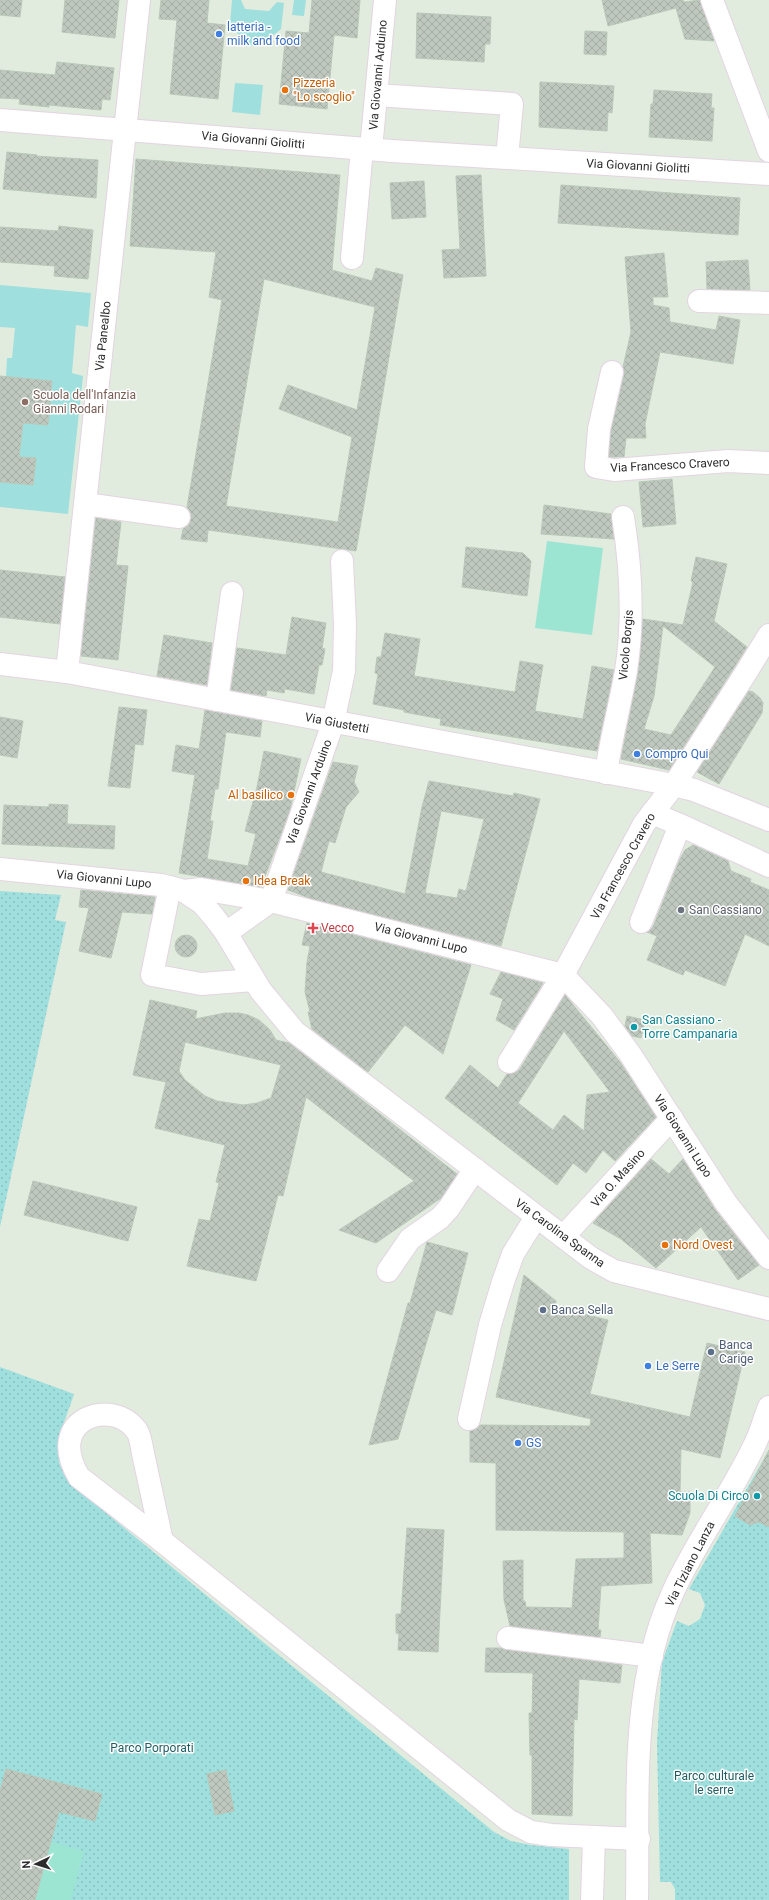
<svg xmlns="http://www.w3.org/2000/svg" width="769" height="1900" viewBox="0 0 769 1900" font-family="Roboto,sans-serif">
	<defs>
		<pattern id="park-dots" width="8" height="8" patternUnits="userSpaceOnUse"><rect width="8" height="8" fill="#9fdfdd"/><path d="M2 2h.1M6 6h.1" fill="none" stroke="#89c0be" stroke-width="1.8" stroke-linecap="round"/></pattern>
		<pattern id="building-cross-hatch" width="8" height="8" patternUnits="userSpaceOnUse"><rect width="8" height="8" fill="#bfc8be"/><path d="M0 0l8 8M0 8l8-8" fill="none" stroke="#a4aca3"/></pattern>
	</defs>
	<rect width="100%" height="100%" fill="#e1ecdf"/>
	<g fill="#9fdfdd">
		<path d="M232 0H241L245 9 269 11 277 2 284 3 281 29 260 46 247 45 230 24Z"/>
		<path d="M294 0H306L304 16 292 15Z"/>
		<path d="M235 83 263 85 260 115 232 112Z"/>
		<path d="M0 285 91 293 88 327 76 325 72 373 83 376 68 514 0 507V482L33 485 36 458 19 457 23 423 48 425 52 381 6 377 7 358H12L15 328 0 327Z"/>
	</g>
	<g fill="url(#park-dots)">
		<path d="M0 891 61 895 55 920 66 922 0 1227Z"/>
		<path d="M0 1367 74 1394C64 1426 45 1455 72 1485L494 1832 511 1841 531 1845 569 1849V1900H0Z"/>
		<path d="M769 1450V1900H675V1889L671 1882H660L657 1742 662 1662 677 1621 689 1626 700 1619 705 1605 700 1593 689 1589Z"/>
	</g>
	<g fill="#9ce5d2">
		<path d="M547 541 603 548 592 635 535 628Z"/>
		<path d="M51 1842 84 1851 71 1900H35Z"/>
	</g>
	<g fill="url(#building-cross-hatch)" stroke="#b9c8b8" fill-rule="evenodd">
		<path d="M0 0H22L20 17 0 15Z"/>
		<path d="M65 0H119L115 38 62 32Z"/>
		<path d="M161 0H209L207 23 225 25 218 99 170 94 177 20 159 19Z"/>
		<path d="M312 0H360L357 38 334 35 327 109 279 104 286 31 309 33Z"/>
		<path d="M602 0H683L684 2 700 0 714 41 685 39 676 8 608 26Z"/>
		<path d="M417 13 491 17 490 44H485L484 62 416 58Z"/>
		<path d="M585 31 607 32 606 55 584 54Z"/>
		<path d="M57 62 114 68 110 100 102 99 101 110 49 105V107L19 104 20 99 0 98V70L55 75Z"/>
		<path d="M540 82 614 86 612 113 608 112 607 131 539 127Z"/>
		<path d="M654 90 712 94 711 108H714L712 141 649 137 651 104H653Z"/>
		<path d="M7 152 37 155 36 156 98 160 96 198 3 189Z"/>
		<path d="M136 159 340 175 332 270 372 281 376 268 403 275 356 551 208 530 207 542 181 539 183 529 189 525 191 519V513L187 507 222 300 209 297 216 252 130 246ZM264 279 375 307 357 410 288 385 279 409 352 437 338 522 226 506Z"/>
		<path d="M481 175 486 276 444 278 442 250 460 249 456 176Z"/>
		<path d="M424 181 426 217 392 219 390 183Z"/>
		<path d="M561 185 740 198 738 235 558 223Z"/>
		<path d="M59 226 93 230 88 279 54 276 55 266 0 262V227L58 231Z"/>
		<path d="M664 253 668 297H653V305L669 308 670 322 716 330 719 316 740 320 733 364 660 352 645 424 646 438H626L624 457H609L611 431 624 375 623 367 631 332 625 257Z"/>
		<path d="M748 260 750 290 707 289 706 262Z"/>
		<path d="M0 376 52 381 48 425 23 423 19 457 36 458 33 485 0 482Z"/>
		<path d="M672 479 676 524 643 527 639 482Z"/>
		<path d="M544 505 611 514 614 539 541 534Z"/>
		<path d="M96 518 121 522 116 565 128 566 118 660 81 656Z"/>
		<path d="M466 547 523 553 531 561 527 596 462 587Z"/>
		<path d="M696 557 727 564 714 621 747 647 669 770 621 759 638 673 643 619 683 625 693 582 691 581ZM663 626 715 667 671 735 644 729 654 696Z"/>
		<path d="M0 570 65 577 60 624 0 617Z"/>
		<path d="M292 617 326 623 322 648 325 649 322 665H319L314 694 285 689 284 693 267 690 266 696 231 690 237 648 286 655Z"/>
		<path d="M385 633 420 639 414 676 515 692 520 661 543 665 535 711 583 719 592 666 614 670 597 751 440 725 441 719 404 712V710L373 704 378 674 375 673 377 657H381Z"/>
		<path d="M164 635 212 643 207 685 157 676Z"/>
		<path d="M749 691 753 692 760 698 763 703 762 713 719 784 697 772Z"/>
		<path d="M119 707 147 710 143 745 135 744 130 788 108 786Z"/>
		<path d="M205 710 262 721 260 737 226 732 218 789H215L210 821H213L207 859 248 866 256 834 245 831 257 787 264 751 301 759 290 810 261 887 179 873 195 775 172 771 176 745 199 749Z"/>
		<path d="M0 717 23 721 17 758 0 755Z"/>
		<path d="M333 762 358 766 354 782 359 792 346 807 335 843 329 841 321 872 405 894 422 807 429 781 513 796 514 793 540 799 501 946 312 899 288 890ZM441 811 484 819 466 891 459 889 457 898 425 893Z"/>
		<path d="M49 804 68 805 67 824 115 826 114 849 2 844 4 805 49 807Z"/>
		<path d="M693 845 728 861 731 871 751 879 750 882 769 890V946L745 934 725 986 685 970 683 975 647 960 657 936 647 932 653 927 680 859 685 850Z"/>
		<path d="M81 890 155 897 152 914 122 912 111 958 79 951 89 908 79 907Z"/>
		<path d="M307 923 471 965 443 1054 405 1025 368 1072 312 1029 308 1012H310L305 992 307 962 310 946 302 945Z"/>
		<circle cx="186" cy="946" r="11"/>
		<path d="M501 972 543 983 514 1030 496 1020 503 999 490 994Z"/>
		<path d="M565 995 620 1062 656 1117 615 1161 603 1150 586 1173 573 1163 557 1185 445 1098 470 1065 498 1088 507 1074 515 1073 520 1069ZM564 1031 610 1092 587 1095 584 1131 564 1115 553 1130 518 1103Z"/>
		<path d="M150 1000 197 1011 195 1019 225 1013H239L248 1015 259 1020 270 1030 276 1040 289 1043 457 1174 441 1198 376 1243 339 1230 414 1181 306 1097 283 1196 278 1195 256 1281 187 1266 199 1219 210 1221 219 1183 216 1182 225 1145 155 1128 166 1082 133 1075ZM185 1042 281 1065 271 1098 257 1103 243 1105 217 1101 205 1096 185 1080 179 1071Z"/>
		<path d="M627 1016 645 1020 641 1038 632 1036 625 1026Z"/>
		<path d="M651 1159 669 1174 683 1159 716 1211 759 1265 738 1280 701 1227 656 1268 621 1239 593 1223Z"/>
		<path d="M33 1181 137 1207 128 1241 24 1215Z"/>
		<path d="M427 1242 468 1253 452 1315 436 1310 398 1439 369 1445 408 1303H410Z"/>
		<path d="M524 1275 556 1301 555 1307 608 1320 590 1394 690 1417 707 1343 745 1352 720 1458 681 1449 680 1492H690V1513L682 1535 650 1533 652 1583 601 1586 598 1630H601L600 1637 510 1626 504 1600 503 1561 523 1560V1601H525L526 1607 572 1608 576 1559 624 1558V1532L496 1530V1463L470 1462V1431L478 1428 480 1425 590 1426 591 1419 496 1397Z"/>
		<path d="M769 1450V1527L759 1522 750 1525 735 1516Z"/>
		<path d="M407 1528 444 1530 438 1652 398 1650 399 1634 396 1633V1614H401Z"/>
		<path d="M486 1648H500L506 1650 622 1665 620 1683 579 1679 577 1720 574 1719 572 1816 532 1814V1755H530L529 1713H532L533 1673 485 1672Z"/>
		<path d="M6 1769 102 1794 95 1821 59 1812 35 1900H0V1791Z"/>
		<path d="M226 1770 234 1811 215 1815 207 1774Z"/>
	</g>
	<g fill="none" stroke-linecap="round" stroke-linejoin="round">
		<g stroke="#e3d4e1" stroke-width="24">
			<g id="minor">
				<path d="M712 0 769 151"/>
				<path d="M376 95 512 104 507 158"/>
				<path d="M0 120 392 151 769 174"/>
				<path d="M371 149 385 0"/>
				<path d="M352 258 362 149"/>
				<path d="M699 301 769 303"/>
				<path d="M612 372 599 429 596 467 614 470 728 461 769 463"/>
				<path d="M85 504 179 517"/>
				<path d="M0 664 67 672 674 785 694 790 769 820"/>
				<path d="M67 672 139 0"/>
				<path d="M217 700 232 593"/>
				<path d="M606 773C611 738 620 705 626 671 634 620 631 567 623 517"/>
				<path d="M680 825 769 866"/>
				<path d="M0 869 161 885 184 891 201 889 271 901 563 975 602 1016 630 1054 726 1203 769 1258"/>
				<path d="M170 887 152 975 201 984 254 980"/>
				<path d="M184 891 202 903 214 917 226 933 261 991 295 1032 591 1258 614 1271 769 1309"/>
				<path d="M271 901 333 723 344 671 345 624 342 561"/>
				<path d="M641 922 680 825 652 813"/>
				<path d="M226 933 271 901"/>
				<path d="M509 1062 563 975 644 824 674 785 747 671 769 635"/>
				<path d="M563 1237 672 1118"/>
				<path d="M388 1271 410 1239 440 1218 449 1208 475 1169"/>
				<path d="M469 1419 490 1325 503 1282 513 1254 536 1217"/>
				<path d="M162 1541C156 1513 150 1485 144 1458 142 1450 141 1437 137 1431 112 1396 44 1419 79 1477L162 1541 508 1820 531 1832 551 1835 639 1839"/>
				<path d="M508 1638 652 1656"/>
				<path d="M592 1900 594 1838"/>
				<path d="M637 1900C639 1798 629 1688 673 1592 696 1541 731 1495 755 1444 761 1432 764 1419 769 1407"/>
			</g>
		</g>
		<use href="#minor" stroke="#fff" stroke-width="22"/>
	</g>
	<g fill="#3f7fe0" stroke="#fff" stroke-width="1.5">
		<circle cx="219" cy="34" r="4"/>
		<circle cx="637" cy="754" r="4"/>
		<circle cx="648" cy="1366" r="4"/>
		<circle cx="518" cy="1443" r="4"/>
	</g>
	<g fill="#e8710a" stroke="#fff" stroke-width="1.5">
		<circle cx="285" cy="90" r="4"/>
		<circle cx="291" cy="795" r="4"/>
		<circle cx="246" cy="881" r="4"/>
		<circle cx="665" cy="1245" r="4"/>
	</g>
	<circle fill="#8d6e63" stroke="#fff" stroke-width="1.5" cx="25" cy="402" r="4"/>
	<circle fill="#6b7280" stroke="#fff" stroke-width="1.5" cx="681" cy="910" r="4"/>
	<path fill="#e0444e" stroke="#fff" stroke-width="1.5" d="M311 922h4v4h4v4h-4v4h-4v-4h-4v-4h4z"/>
	<g fill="#0f9aa8" stroke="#fff" stroke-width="1.5">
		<circle cx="634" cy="1027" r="4"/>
		<circle cx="757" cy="1496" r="4"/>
	</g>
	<g fill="#5c6f8a" stroke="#fff" stroke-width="1.5">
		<circle cx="543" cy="1310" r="4"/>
		<circle cx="711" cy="1352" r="4"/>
	</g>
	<g text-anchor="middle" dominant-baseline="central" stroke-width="3" stroke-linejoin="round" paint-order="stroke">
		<g font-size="12" fill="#366cbe" stroke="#fff" text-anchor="start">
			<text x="227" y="27">latteria -<tspan x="227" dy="14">milk and food</tspan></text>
			<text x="645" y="754">Compro Qui</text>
			<text x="656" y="1366">Le Serre</text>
			<text x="526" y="1443">GS</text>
		</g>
		<g font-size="12" fill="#2c2c2c" stroke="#fff">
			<text transform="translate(378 75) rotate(-85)">Via Giovanni Arduino</text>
			<text transform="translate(253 140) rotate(5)">Via Giovanni Giolitti</text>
			<text transform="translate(638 166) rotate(3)">Via Giovanni Giolitti</text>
			<text transform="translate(103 336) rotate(-84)">Via Panealbo</text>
			<text transform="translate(670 465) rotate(-3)">Via Francesco Cravero</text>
			<text transform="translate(626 645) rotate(-85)">Vicolo Borgis</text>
			<text transform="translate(337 723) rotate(11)">Via Giustetti</text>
			<text transform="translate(309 792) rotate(-70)">Via Giovanni Arduino</text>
			<text transform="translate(623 866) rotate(-61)">Via Francesco Cravero</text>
			<text transform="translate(104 879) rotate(6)">Via Giovanni Lupo</text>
			<text transform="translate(421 938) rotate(14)">Via Giovanni Lupo</text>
			<text transform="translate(683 1136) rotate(57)">Via Giovanni Lupo</text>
			<text transform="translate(618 1178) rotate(-48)">Via O. Masino</text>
			<text transform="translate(560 1233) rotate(36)">Via Carolina Spanna</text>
			<text transform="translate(690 1564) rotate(-63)">Via Tiziano Lanza</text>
		</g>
		<g font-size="12" fill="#c56008" stroke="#fff" text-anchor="start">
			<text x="293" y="83">Pizzeria<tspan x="293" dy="14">"Lo scoglio"</tspan></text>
			<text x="283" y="795" text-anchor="end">Al basilico</text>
			<text x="254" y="881">Idea Break</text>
			<text x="673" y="1245">Nord Ovest</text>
		</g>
		<g font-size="12" fill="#785e54" stroke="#fff" text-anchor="start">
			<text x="33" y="395">Scuola dell'Infanzia<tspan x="33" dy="14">Gianni Rodari</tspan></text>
		</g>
		<g font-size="12" fill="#5b616d" stroke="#fff" text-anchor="start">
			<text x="689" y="910">San Cassiano</text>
		</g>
		<g font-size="12" fill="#be3a42" stroke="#fff" text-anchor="start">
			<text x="321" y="928">Vecco</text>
		</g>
		<g font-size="12" fill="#0d838f" stroke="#fff" text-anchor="start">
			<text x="642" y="1020">San Cassiano -<tspan x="642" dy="14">Torre Campanaria</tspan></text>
			<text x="749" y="1496" text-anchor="end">Scuola Di Circo</text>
		</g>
		<g font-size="12" fill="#4e5e75" stroke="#fff" text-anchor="start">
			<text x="551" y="1310">Banca Sella</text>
			<text x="719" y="1345">Banca<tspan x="719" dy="14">Carige</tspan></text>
		</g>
		<g font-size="12" fill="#205e65" stroke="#fff">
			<text x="152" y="1748">Parco Porporati</text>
			<text x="714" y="1776">Parco culturale<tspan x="714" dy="14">le serre</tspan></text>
		</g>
	</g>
	<g transform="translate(36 1864) rotate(266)" stroke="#ffffff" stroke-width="3" paint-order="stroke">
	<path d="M0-3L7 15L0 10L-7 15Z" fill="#2c2c2c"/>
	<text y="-6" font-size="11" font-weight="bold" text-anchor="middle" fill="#2c2c2c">N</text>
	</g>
</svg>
